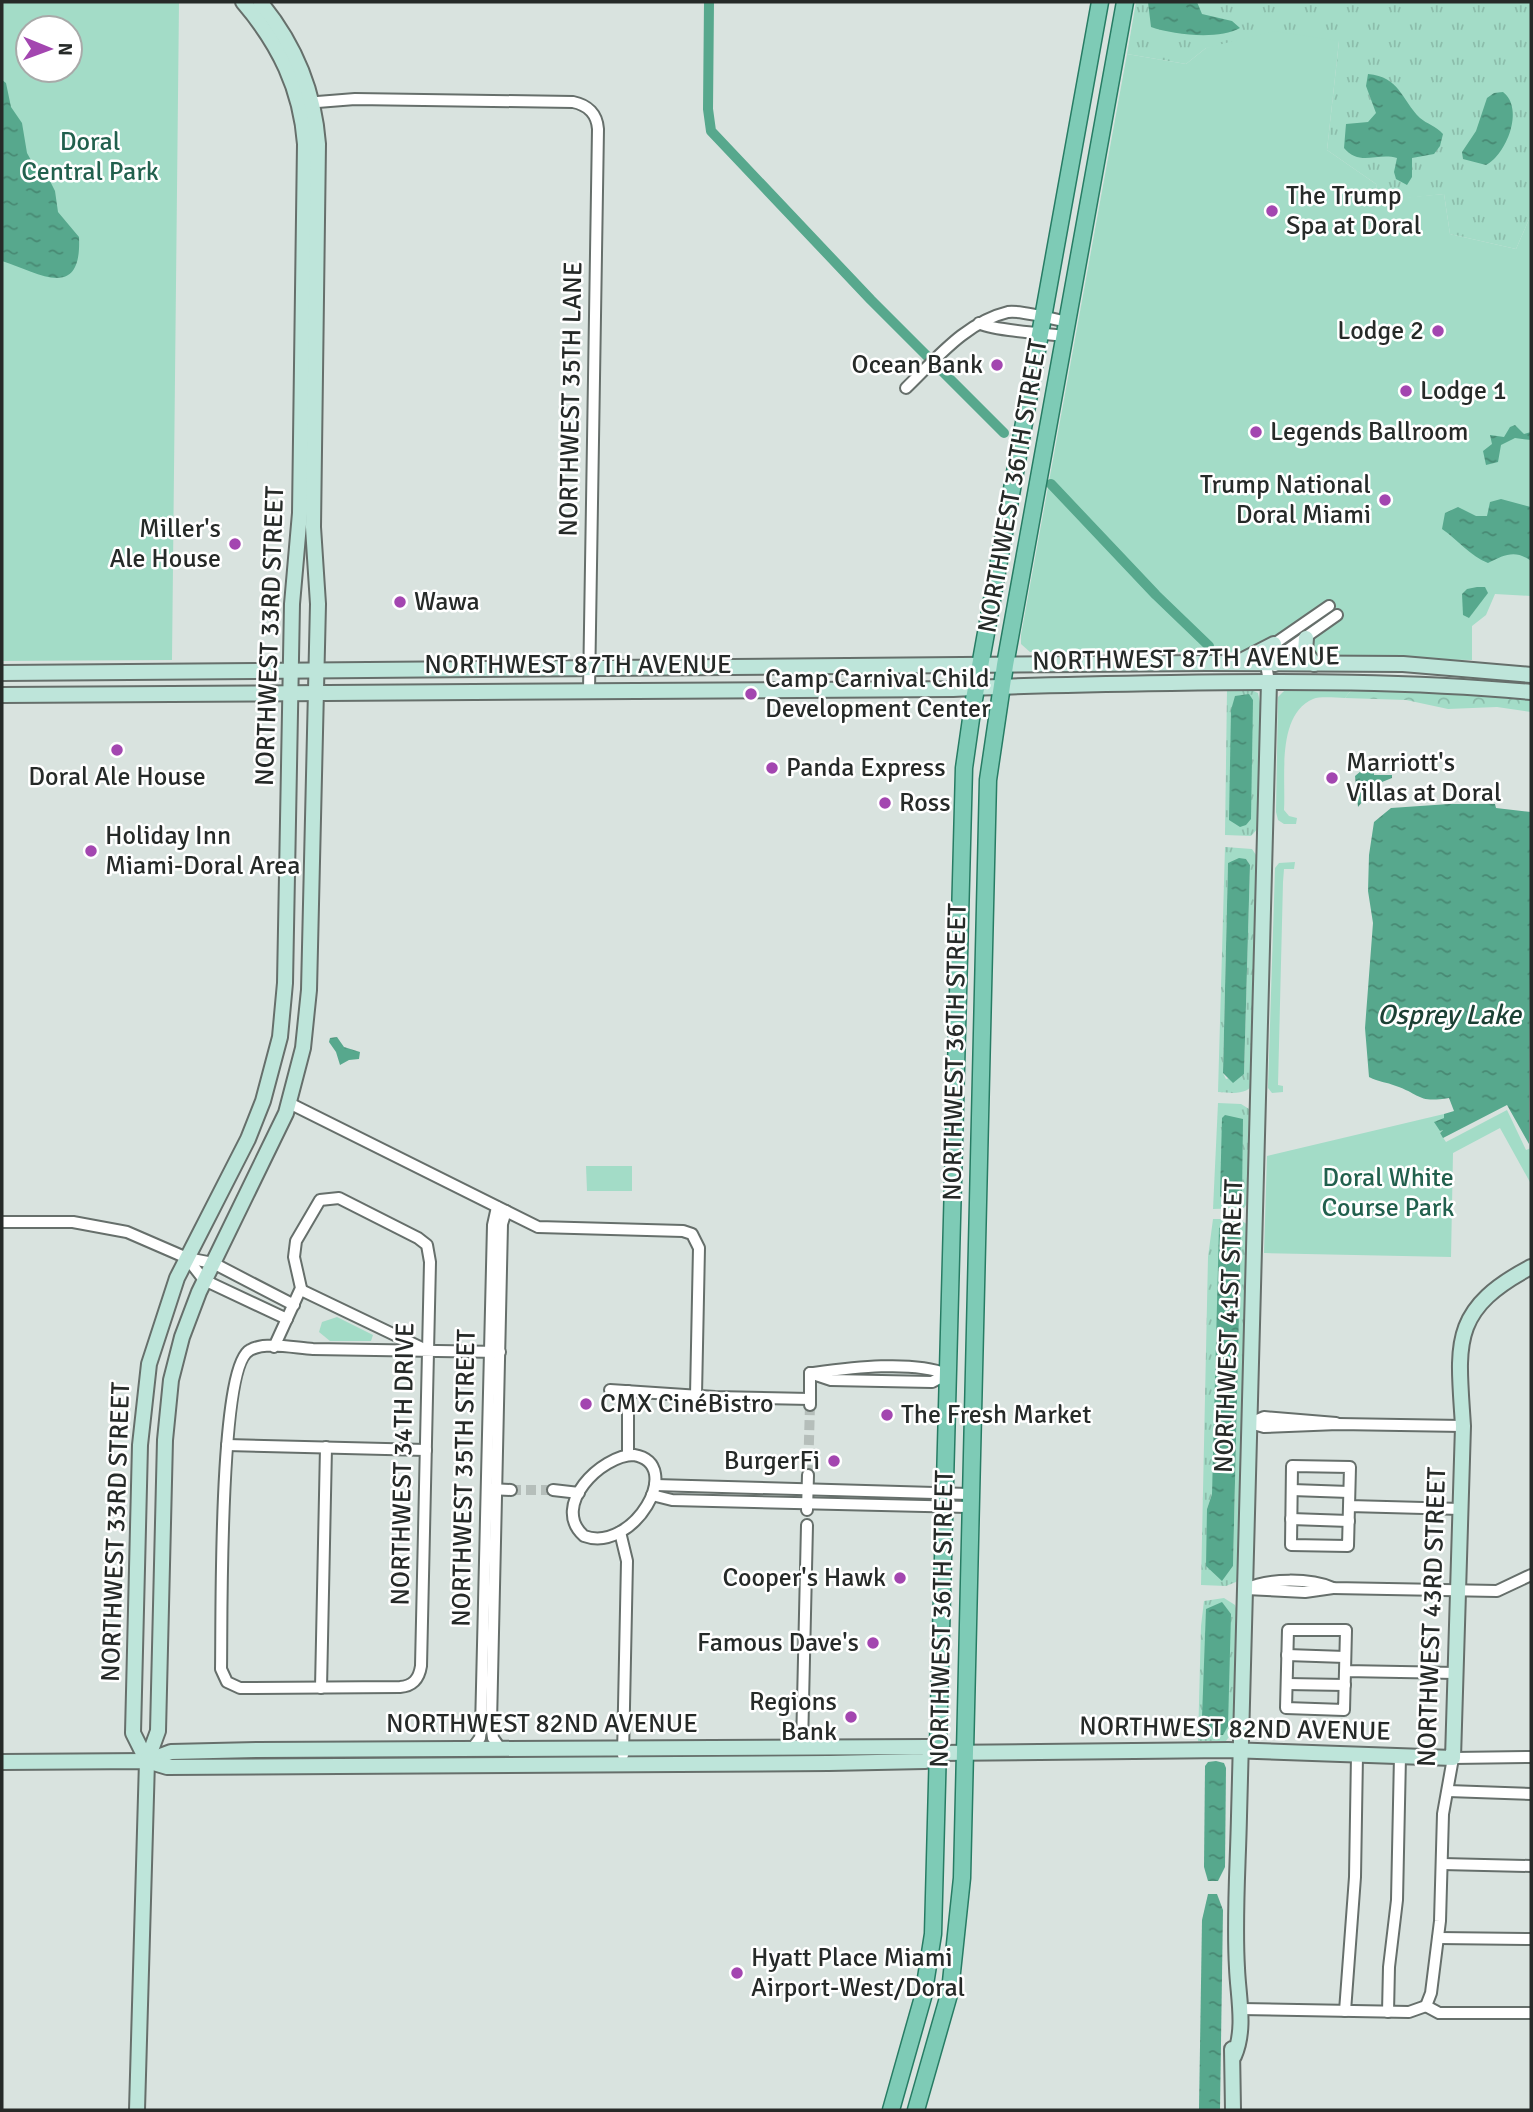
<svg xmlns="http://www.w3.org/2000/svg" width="1533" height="2112" viewBox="0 0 1533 2112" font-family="Signika,sans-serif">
	<defs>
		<pattern id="grass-tufts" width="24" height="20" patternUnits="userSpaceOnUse" patternTransform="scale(1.75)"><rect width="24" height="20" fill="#a3dcc7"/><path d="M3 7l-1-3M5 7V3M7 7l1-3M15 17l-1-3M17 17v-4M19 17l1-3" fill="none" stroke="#8cbdab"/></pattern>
		<pattern id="forest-crowns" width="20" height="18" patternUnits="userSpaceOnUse" patternTransform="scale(1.75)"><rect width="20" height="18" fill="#a3dcc7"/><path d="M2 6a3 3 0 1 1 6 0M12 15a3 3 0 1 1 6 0" fill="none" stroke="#8cbdab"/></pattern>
		<pattern id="water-ripples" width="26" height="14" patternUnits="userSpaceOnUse" patternTransform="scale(1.75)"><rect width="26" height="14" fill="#57a88d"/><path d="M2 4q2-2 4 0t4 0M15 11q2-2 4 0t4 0" fill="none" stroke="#488973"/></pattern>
	</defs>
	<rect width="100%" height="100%" fill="#d9e3df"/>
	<g fill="url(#grass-tufts)" fill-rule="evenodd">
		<path d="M1136 2H1531V215L1516 249 1450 234 1444 194 1379 201 1376 184 1327 150 1339 41 1206 48 1186 64 1127 54Z"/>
		<path d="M1249 689 1258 693 1261 708V825L1251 836 1225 835 1227 690Z"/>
		<path d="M1225 847 1252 849 1260 861 1256 1080C1248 1096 1234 1093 1218 1092ZM1246 859 1250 865 1244 1074 1226 1079 1223 1073 1228 863Z"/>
		<path d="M1218 1103 1241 1104 1254 1112 1253 1195 1244 1208 1213 1209Z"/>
		<path d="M1213 1219H1239L1251 1227 1241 1580 1226 1586 1201 1585 1208 1257ZM1229 1224 1241 1231 1233 1566 1222 1580 1207 1509 1212 1494Z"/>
		<path d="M1224 1598 1235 1605 1237 1612 1236 1727 1226 1741H1198L1201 1626 1204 1601Z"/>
	</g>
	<path fill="url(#forest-crowns)" d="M1353 688 1531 698V712L1497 707 1448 709 1406 700 1345 698Z"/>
	<g fill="#a3dcc7" fill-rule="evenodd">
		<path d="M2 2H179L172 660 2 661ZM28 28H70V70H28Z"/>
		<path d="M1274 31 1339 41 1327 150 1376 184 1379 200 1444 194 1450 234 1516 249 1531 215V596L1495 594 1486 615 1472 626V660L1286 657 1248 652H1030L1021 644V635L1127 54 1186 64 1206 48Z"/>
		<path d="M1353 688 1345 698C1336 698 1321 696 1313 699 1276 715 1286 778 1284 810L1289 816 1297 818 1296 824H1284L1278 820 1276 812 1278 697 1286 689Z"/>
		<path d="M1295 862 1294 869H1284L1283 882 1278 1085 1283 1086V1092L1272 1093 1268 1088 1275 868 1279 863Z"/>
		<path d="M1507 1110 1526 1150 1531 1148V1184L1500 1128 1453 1153 1451 1257 1264 1253 1267 1156 1444 1114 1445 1118 1435 1122 1443 1130 1440 1133 1446 1142Z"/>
		<path d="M586 1166H632V1191H587Z"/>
		<path d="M337 1317 373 1335 371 1341H330L319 1332 322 1322Z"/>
	</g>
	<g fill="url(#water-ripples)">
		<path d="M1148 2H1197L1202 14 1232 21 1240 28C1219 40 1174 35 1151 27Z"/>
		<path d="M1368 74C1400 77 1401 99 1420 118 1427 124 1436 126 1443 134L1440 146 1434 154 1412 158V177L1407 185 1396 179 1394 172 1397 158C1377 152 1360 167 1344 148L1346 124 1368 122 1376 113 1366 86Z"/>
		<path d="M2 80 6 83 11 107 22 123 27 153 32 162 45 171 55 191 58 212 79 237C82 302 39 273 2 261Z"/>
		<path d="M1503 92C1525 109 1506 155 1486 165L1463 159 1462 152 1476 131 1487 98 1494 93Z"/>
		<path d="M1515 425 1524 434 1531 432V440L1515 438 1501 445 1498 462 1486 465 1483 451 1492 444 1490 435 1504 437 1510 427Z"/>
		<path d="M1501 499 1531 507V561C1515 549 1504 555 1488 563 1470 556 1458 540 1442 529L1445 513 1458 507 1476 516H1487L1490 502Z"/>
		<path d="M1477 587H1485L1488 593 1469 618 1463 615 1462 594 1467 589Z"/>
		<path d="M1249 694 1253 700 1251 819 1246 825 1240 827 1229 820 1231 710 1235 696Z"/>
		<path d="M1374 771V775H1392V778L1382 782 1375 793 1368 795 1358 807 1355 776 1361 771Z"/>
		<path d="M1449 804H1495L1496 808 1531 812 1529 1144 1507 1105 1443 1138 1440 1133 1443 1130 1440 1131 1434 1122 1444 1118V1114L1454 1111 1449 1098C1417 1103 1422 1095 1396 1086 1386 1082 1379 1082 1369 1077L1365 1028 1373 923 1368 891 1369 855 1374 822 1391 808Z"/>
		<path d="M1239 858 1246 859 1250 865 1244 1074 1233 1083 1223 1073 1228 863Z"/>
		<path d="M337 1037 344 1047 360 1052 359 1059 349 1060 340 1065 336 1052 329 1042 330 1038Z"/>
		<path d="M1225 1115 1243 1119 1242 1196 1238 1203 1229 1205 1220 1196 1222 1118Z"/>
		<path d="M1229 1224 1241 1231 1233 1566 1222 1581 1206 1566 1207 1509 1212 1494 1219 1228Z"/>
		<path d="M1222 1602 1231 1614 1228 1726 1223 1735H1208L1202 1717 1206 1609Z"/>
		<path d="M1216 1761 1224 1763 1226 1768 1225 1867 1218 1881H1208L1204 1867 1205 1766 1208 1762Z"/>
		<path d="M1208 1894H1217L1223 1910 1220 2110H1199L1202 1920Z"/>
	</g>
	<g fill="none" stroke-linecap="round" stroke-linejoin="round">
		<g stroke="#57a88d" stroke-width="10">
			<path d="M709 2 708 109 711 131 871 300 1004 433"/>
			<path d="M1051 484 1156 595 1209 646"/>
		</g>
		<g stroke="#b5beba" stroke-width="10" stroke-dasharray="10 5" stroke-linecap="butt">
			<path d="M808 1475 810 1405"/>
			<path d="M511 1490H553"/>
		</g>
		<g stroke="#666f6b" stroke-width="14">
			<g id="street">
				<path d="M305 103 355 99 573 102C588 105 597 114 598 129L589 690"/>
				<path d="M979 323C990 330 1048 334 1065 336"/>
				<path d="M906 388C937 358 966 322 1008 312 1021 310 1054 319 1067 322"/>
				<path d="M1275 666 1283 653 1337 615"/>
				<path d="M1269 682 1266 664 1274 644 1329 606"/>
				<path d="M289 1103 538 1227 683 1231 692 1234 699 1248 696 1395"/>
				<path d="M2 1222H73L127 1232 187 1258 213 1263 294 1305"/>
				<path d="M187 1258 204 1280 287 1319"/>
				<path d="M301 1290 422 1348"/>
				<path d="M274 1347 301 1288 294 1257 296 1241 320 1200 339 1198 418 1238 427 1245 430 1262 421 1666C419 1679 413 1686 400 1687L240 1688 227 1682 221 1669C222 1624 218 1366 250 1350 266 1341 295 1348 313 1349 375 1350 437 1351 500 1352"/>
				<path d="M810 1373 831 1380 932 1382 947 1374"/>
				<path d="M813 1373C851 1368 911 1360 947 1374"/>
				<path d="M610 1390 715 1397 810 1399"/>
				<path d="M810 1405V1373"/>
				<path d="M1250 1423 1264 1427 1338 1424 1463 1426"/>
				<path d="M1250 1423 1264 1417 1336 1423"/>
				<path d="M227 1445 426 1450"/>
				<path d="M628 1455V1391"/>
				<path d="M634 1455C686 1464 633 1554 584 1536 550 1506 601 1455 634 1455Z"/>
				<path d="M655 1485 969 1494"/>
				<path d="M489 1489 511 1490"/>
				<path d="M553 1490 579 1493"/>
				<path d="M1292 1490 1349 1492"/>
				<path d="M652 1495 672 1500 968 1507"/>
				<path d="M1349 1506 1350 1467 1292 1466 1291 1545 1348 1546 1349 1506 1461 1509"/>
				<path d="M807 1510 808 1475"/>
				<path d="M1291 1519 1349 1521"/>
				<path d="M620 1532 627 1561 623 1755"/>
				<path d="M1246 1589C1268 1578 1310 1578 1333 1588L1497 1591 1531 1575"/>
				<path d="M1246 1589 1305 1592 1333 1588"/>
				<path d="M1287 1655 1345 1657"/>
				<path d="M1345 1671 1346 1630H1288L1286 1708 1344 1710 1345 1671 1456 1673"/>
				<path d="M1287 1684 1345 1685"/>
				<path d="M321 1688 326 1447"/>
				<path d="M802 1747 807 1525"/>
				<path d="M500 1748 493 1738 491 1723 502 1224 506 1211"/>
				<path d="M472 1749 480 1738 481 1729 493 1225 497 1207"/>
				<path d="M1448 1791 1531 1794"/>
				<path d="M1442 1864 1531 1866"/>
				<path d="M1438 1938 1531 1939"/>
				<path d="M1426 2006 1431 1993 1440 1921 1443 1814 1453 1758 1531 1757"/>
				<path d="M1426 2006 1439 2013H1531"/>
				<path d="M1240 2009 1409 2012 1426 2006"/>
				<path d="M1345 2011 1355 1877 1357 1755"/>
				<path d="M1388 2012 1389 1967 1397 1900 1400 1756"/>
			</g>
		</g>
		<g stroke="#666f6b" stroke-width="18">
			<g id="secondary">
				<path d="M1306 638 1305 651 1314 664"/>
				<path d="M1241 661 1274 644"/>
				<path d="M2 673 1206 663 1403 664 1531 675"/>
				<path d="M2 695 953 689C1025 685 1098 684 1171 683 1292 681 1411 681 1531 692"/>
				<path d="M147 1761 133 1733 140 1445 149 1364 177 1278 248 1139 263 1101 280 1037 285 983 292 604 300 513 305 144C301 89 279 44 243 2"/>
				<path d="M147 1761 171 1752 258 1750 929 1747 938 1753"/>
				<path d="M2 1762 147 1761 167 1767 829 1763 925 1761 938 1753 1228 1750 1453 1758 1463 1426C1458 1345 1449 1310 1531 1267"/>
				<path d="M1232 2049 1233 2110"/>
				<path d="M1234 2056C1246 2029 1238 1996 1237 1968 1234 1918 1238 1866 1239 1816 1252 1438 1262 1060 1269 682"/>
				<path d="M137 2110 147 1761 158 1731 165 1440 171 1380 182 1337 199 1292 286 1113 303 1048 309 990 318 604 313 527 318 144C314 90 294 43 260 2"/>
			</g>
		</g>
		<g stroke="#277c64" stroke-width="19">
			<g id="primary">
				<path d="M891 2110 923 1997 933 1934 964 768 973 705 1100 2"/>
				<path d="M916 2110 950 1991 962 1878 988 780 1005 665 1125 2"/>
			</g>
		</g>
		<use href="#street" stroke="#fff" stroke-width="10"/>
		<use href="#secondary" stroke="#bee5da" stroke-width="14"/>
		<use href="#primary" stroke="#7ecbb6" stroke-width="16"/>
	</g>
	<g fill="#a346b0" stroke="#fff" stroke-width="2.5">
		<circle cx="1272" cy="211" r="7"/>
		<circle cx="1438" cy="331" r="7"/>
		<circle cx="997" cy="365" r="7"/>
		<circle cx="1406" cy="391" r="7"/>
		<circle cx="1256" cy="432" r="7"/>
		<circle cx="1385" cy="500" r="7"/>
		<circle cx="235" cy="544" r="7"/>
		<circle cx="400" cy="602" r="7"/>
		<circle cx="751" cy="694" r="7"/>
		<circle cx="117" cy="750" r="7"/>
		<circle cx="772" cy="768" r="7"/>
		<circle cx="1332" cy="778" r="7"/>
		<circle cx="885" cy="803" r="7"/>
		<circle cx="91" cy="851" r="7"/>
		<circle cx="586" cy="1404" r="7"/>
		<circle cx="887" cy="1415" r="7"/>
		<circle cx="834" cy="1461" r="7"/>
		<circle cx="900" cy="1578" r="7"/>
		<circle cx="873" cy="1643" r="7"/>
		<circle cx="851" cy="1717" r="7"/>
		<circle cx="737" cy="1973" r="7"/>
	</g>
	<g text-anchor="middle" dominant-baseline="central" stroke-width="5" stroke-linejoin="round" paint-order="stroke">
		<g font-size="26" fill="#21604d" stroke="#fff">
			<text x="90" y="142">Doral<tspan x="90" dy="30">Central Park</tspan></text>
			<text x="1388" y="1178">Doral White<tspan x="1388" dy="30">Course Park</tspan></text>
		</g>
		<g font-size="26" fill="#262a28" stroke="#fff" text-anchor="start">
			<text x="1286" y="196">The Trump<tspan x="1286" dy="30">Spa at Doral</tspan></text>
			<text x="1424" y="331" text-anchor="end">Lodge 2</text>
			<text x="983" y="365" text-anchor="end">Ocean Bank</text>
			<text x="1420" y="391">Lodge 1</text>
			<text x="1270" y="432">Legends Ballroom</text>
			<text x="1371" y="485" text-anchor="end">Trump National<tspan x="1371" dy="30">Doral Miami</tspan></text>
			<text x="221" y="529" text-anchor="end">Miller's<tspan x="221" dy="30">Ale House</tspan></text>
			<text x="414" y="602">Wawa</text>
			<text x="765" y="679">Camp Carnival Child<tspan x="765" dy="30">Development Center</tspan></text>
			<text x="1346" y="763">Marriott's<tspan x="1346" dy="30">Villas at Doral</tspan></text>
			<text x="786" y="768">Panda Express</text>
			<text x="117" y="777" text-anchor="middle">Doral Ale House</text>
			<text x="899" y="803">Ross</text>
			<text x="105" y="836">Holiday Inn<tspan x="105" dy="30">Miami-Doral Area</tspan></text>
			<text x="600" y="1404">CMX CinéBistro</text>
			<text x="901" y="1415">The Fresh Market</text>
			<text x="820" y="1461" text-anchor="end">BurgerFi</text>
			<text x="886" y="1578" text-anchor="end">Cooper's Hawk</text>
			<text x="859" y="1643" text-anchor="end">Famous Dave's</text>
			<text x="837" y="1702" text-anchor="end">Regions<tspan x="837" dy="30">Bank</tspan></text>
			<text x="751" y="1958">Hyatt Place Miami<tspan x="751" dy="30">Airport-West/Doral</tspan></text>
		</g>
		<g font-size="26" fill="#262a28" stroke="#fff">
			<text transform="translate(571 399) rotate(-89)">NORTHWEST 35TH LANE</text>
			<text transform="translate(1013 486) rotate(-80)">NORTHWEST 36TH STREET</text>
			<text transform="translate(270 636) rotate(-88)">NORTHWEST 33RD STREET</text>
			<text transform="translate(1186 659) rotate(-1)">NORTHWEST 87TH AVENUE</text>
			<text x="578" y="665">NORTHWEST 87TH AVENUE</text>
			<text transform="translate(955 1052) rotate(-89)">NORTHWEST 36TH STREET</text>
			<text transform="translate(1229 1326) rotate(-88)">NORTHWEST 41ST STREET</text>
			<text transform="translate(403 1464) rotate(-89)">NORTHWEST 34TH DRIVE</text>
			<text transform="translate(464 1478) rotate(-89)">NORTHWEST 35TH STREET</text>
			<text transform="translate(116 1532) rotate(-88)">NORTHWEST 33RD STREET</text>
			<text transform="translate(1432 1617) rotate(-88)">NORTHWEST 43RD STREET</text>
			<text transform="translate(942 1619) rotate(-89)">NORTHWEST 36TH STREET</text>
			<text x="542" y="1724">NORTHWEST 82ND AVENUE</text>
			<text transform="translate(1235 1729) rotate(1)">NORTHWEST 82ND AVENUE</text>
		</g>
		<g font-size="28" font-style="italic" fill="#1b4034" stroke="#fff">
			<text x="1449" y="1015">Osprey Lake</text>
		</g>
	</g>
	<rect width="1533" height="2112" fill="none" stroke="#262a28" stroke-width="7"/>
	<g transform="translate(49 49) rotate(91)"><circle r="33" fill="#ffffff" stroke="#a8aaa9" stroke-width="2"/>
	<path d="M0-5L12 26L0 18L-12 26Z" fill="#a346b0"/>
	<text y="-10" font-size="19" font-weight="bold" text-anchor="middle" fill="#262a28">N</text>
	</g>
</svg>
